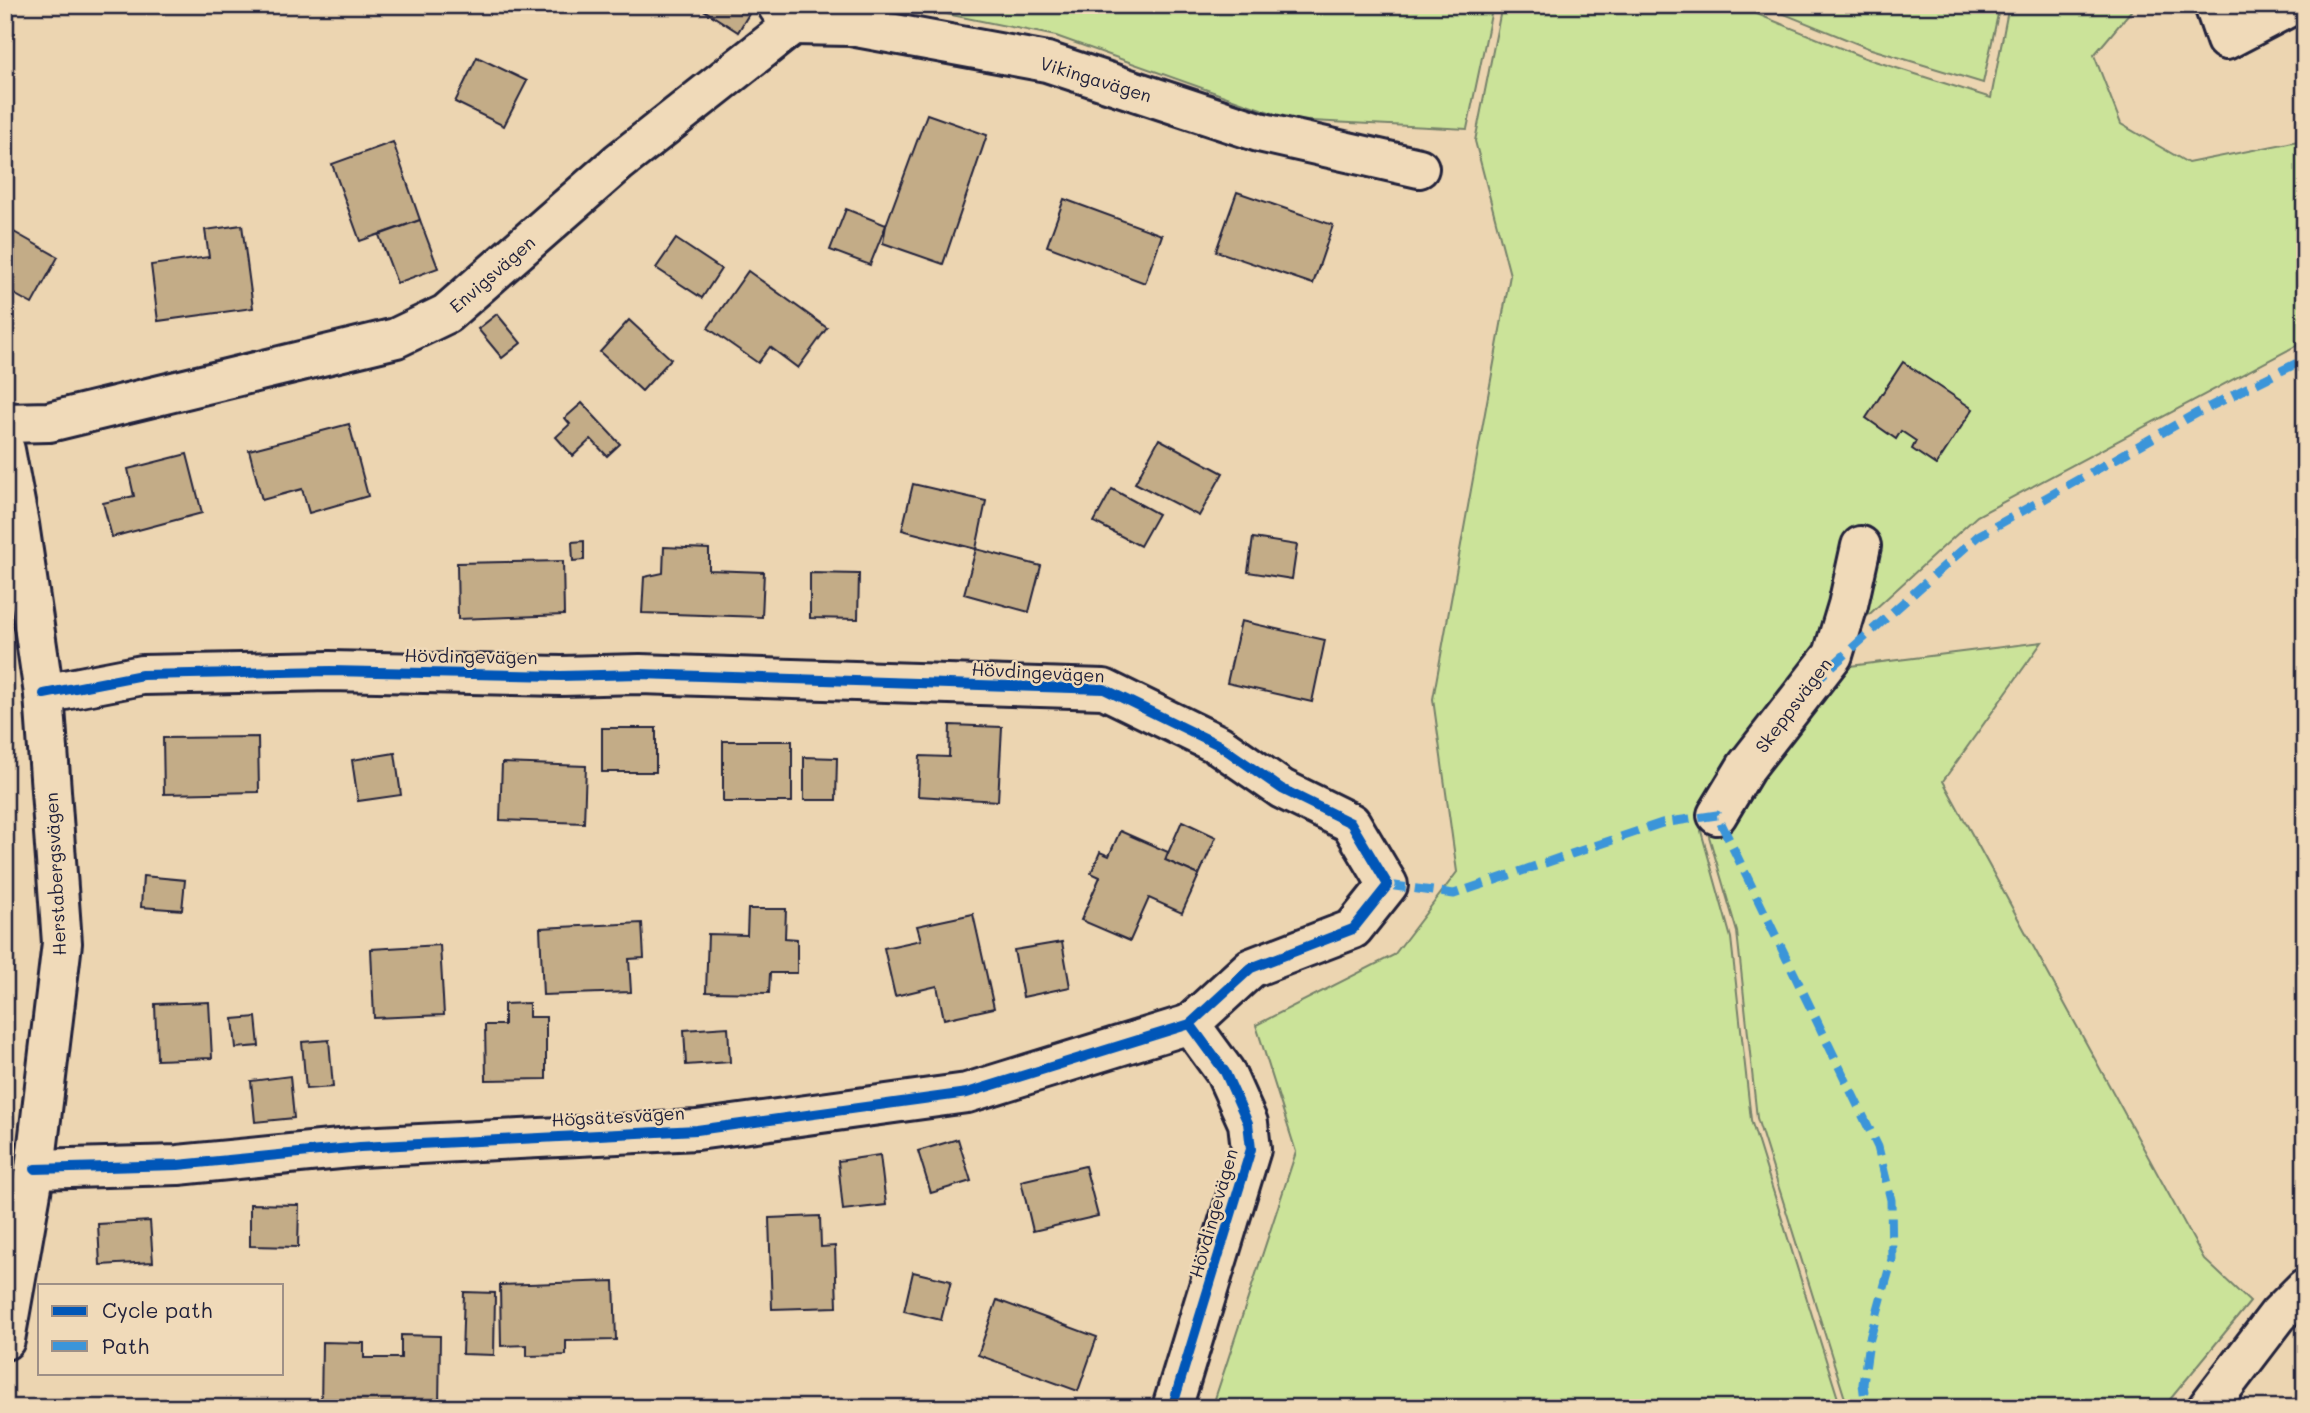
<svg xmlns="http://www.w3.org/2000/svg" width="2310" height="1413" viewBox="0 0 2310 1413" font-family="Mali,sans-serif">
	<rect width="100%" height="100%" fill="#ecd5b1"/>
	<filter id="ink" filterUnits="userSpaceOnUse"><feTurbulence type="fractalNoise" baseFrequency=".0143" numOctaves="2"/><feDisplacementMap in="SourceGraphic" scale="14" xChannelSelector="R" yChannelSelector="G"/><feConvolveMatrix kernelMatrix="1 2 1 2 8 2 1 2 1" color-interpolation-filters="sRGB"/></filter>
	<g filter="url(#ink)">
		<g fill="#cbe399" stroke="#76826a" stroke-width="2">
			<path d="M902 5H1493L1467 129 1292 120 1056 36Z"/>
			<path d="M1502 5H1735L1865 58 1991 98 2009 5H2136L2094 55 2121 124 2188 163 2298 141 2305 144V341L1977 516 1818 661 1731 763 1701 831 1731 938 1751 1120 1841 1408H1212L1296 1152 1256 1025 1394 955 1457 872 1433 699 1510 275 1475 141Z"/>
			<path d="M1762 5H2000L1983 83 1868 48Z"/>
			<path d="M2042 642 1943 781 2204 1259 2250 1302 2163 1408H1848L1757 1118 1737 932 1708 833 1751 770 1842 667Z"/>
		</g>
		<g fill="#c3ac87" stroke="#22223b" stroke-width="2">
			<path d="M696 5H746L752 9 738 32Z"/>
			<path d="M477 57 527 81 504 126 455 102Z"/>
			<path d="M927 114 987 135 943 264 883 243 886 225Z"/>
			<path d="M393 142 420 220 360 241 332 164Z"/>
			<path d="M1237 192 1333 225 1313 284 1216 251Z"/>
			<path d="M1064 199 1162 235 1145 283 1047 246Z"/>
			<path d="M846 209 886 225 870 265 830 250Z"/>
			<path d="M420 220 438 268 397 283 379 235Z"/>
			<path d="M242 225 253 308 158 321 151 265 209 257 205 230Z"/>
			<path d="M5 227 58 257 32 304 5 289Z"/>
			<path d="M676 239 721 269 702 298 656 268Z"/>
			<path d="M748 271 827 328 798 368 770 347 758 363 708 328Z"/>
			<path d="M497 314 521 343 502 358 478 329Z"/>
			<path d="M629 320 671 359 642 391 600 352Z"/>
			<path d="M1903 362 1973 409 1936 465 1912 449 1916 441 1901 431 1896 439 1866 418Z"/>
			<path d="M582 403 620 444 607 456 591 439 573 456 556 437 570 424 565 418Z"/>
			<path d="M349 424 368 496 309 513 302 489 262 500 249 450Z"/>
			<path d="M1159 439 1223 473 1199 516 1135 483Z"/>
			<path d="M187 454 202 513 112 537 103 503 134 496 128 469Z"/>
			<path d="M913 484 986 501 976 549 902 530Z"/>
			<path d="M1112 489 1158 514 1140 546 1094 522Z"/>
			<path d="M1253 538 1297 545 1292 579 1248 572Z"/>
			<path d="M584 541V560L573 561 572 542Z"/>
			<path d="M664 547 709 549V570L764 572 762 617 642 613 644 577 663 573Z"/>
			<path d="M976 549 1041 566 1029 612 964 594Z"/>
			<path d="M563 561 564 615 458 619 457 563Z"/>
			<path d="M810 573 859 574 858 619 810 618Z"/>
			<path d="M1241 621 1325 640 1312 702 1227 683Z"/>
			<path d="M950 725 1002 727 998 801 918 796 920 756 949 757Z"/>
			<rect x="602" y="728" width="54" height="44"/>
			<path d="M258 737 259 792 164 794 163 738Z"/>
			<rect x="723" y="741" width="69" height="61"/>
			<path d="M395 753 401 795 358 801 352 760Z"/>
			<path d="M804 757 837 758 836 800H804Z"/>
			<path d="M502 763 586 766 584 823 500 820Z"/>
			<path d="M1182 821 1216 837 1199 875 1165 860Z"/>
			<path d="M1120 831 1168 852 1165 860 1199 875 1182 913 1149 898 1130 941 1081 920 1100 877 1091 873 1100 852 1109 856Z"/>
			<path d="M143 876 185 880 182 910 141 907Z"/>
			<path d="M748 909H786L785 938 797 939V973H770L769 993 706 992 708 934 747 935Z"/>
			<path d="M973 914 994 1008 944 1019 937 986 895 996 884 948 921 940 917 926Z"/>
			<path d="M642 923 644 958 629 959 631 992 543 995 540 928Z"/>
			<path d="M1062 942 1070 987 1023 997 1014 950Z"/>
			<path d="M440 945 444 1015 374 1018 371 949Z"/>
			<path d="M209 1002 212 1058 157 1060 155 1004Z"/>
			<path d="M529 1003V1017H546V1079L486 1080 485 1025H504V1004Z"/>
			<path d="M256 1017 259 1046 236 1048 233 1019Z"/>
			<path d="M728 1027 730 1062 686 1065 684 1030Z"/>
			<path d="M329 1040 333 1087 306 1089 302 1042Z"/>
			<path d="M290 1076 294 1118 255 1122 251 1081Z"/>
			<path d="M958 1139 971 1181 931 1193 918 1151Z"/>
			<path d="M880 1155 886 1205 843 1210 838 1161Z"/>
			<path d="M1085 1166 1098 1216 1033 1231 1021 1181Z"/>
			<path d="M250 1204 299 1205 298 1247 250 1246Z"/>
			<path d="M820 1216 821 1247 835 1246 837 1307 772 1309 769 1218Z"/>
			<path d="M150 1221 153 1262 100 1265 98 1224Z"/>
			<path d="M913 1272 951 1281 941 1320 904 1311Z"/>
			<path d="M614 1281 616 1340 566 1341V1355L527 1356V1345L501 1346 500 1285Z"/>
			<path d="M464 1292 495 1293 494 1355 462 1354Z"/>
			<path d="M997 1300 1097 1337 1078 1391 978 1355Z"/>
			<path d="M401 1335 440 1336 439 1408H321L322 1342 364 1343V1358H401Z"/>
		</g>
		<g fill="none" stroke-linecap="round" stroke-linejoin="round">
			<g stroke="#22223b" stroke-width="44">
				<g id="minor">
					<path d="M2214 5 2226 40 2293 5"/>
					<path d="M778 7 793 25 851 26 1047 62 1259 132 1419 168"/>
					<path d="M5 423 49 422 396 338 446 314 619 162 793 25"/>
					<path d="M5 450 19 524 44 694 62 943 35 1169 5 1340"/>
					<path d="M44 694 142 675 330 671 561 676 640 674 1104 689 1219 745 1282 789 1351 823 1388 885 1353 929 1251 968 1190 1024 1225 1072 1248 1123 1251 1149 1172 1408"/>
					<path d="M1717 815 1746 767 1833 655 1848 605 1861 546"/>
					<path d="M35 1169 178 1165 360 1147 697 1130 967 1093 1190 1024"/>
					<path d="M2207 1408 2278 1315 2305 1288"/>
				</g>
			</g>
			<use href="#minor" stroke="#f0dab9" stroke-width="38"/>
			<g stroke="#3b95d9" stroke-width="9" stroke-dasharray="18 9" stroke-linecap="butt">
				<path d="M1812 684 1978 536 2197 413 2305 359"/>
				<path d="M1388 885 1454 894 1662 823 1717 815 1878 1147 1891 1200 1892 1259 1869 1342 1863 1384 1866 1408"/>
			</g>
			<g stroke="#f0dab9" stroke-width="15">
				<g id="cycleway">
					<path d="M44 694 142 675 330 671 561 676 640 674 1104 689 1219 745 1282 789 1351 823 1388 885 1353 929 1251 968 1190 1024 1225 1072 1248 1123 1251 1149 1172 1408"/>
					<path d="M35 1169 178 1165 360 1147 697 1130 967 1093 1190 1024"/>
				</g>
			</g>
			<use href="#cycleway" stroke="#0057b8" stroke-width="10"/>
		</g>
	</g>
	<g text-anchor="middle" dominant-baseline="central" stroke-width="5" stroke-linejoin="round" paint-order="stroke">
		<g font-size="18" fill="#22223b" stroke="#f0dab9">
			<text transform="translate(1096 79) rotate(17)">Vikingavägen</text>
			<text transform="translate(492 274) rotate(-41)">Envigsvägen</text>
			<text transform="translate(471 656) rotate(1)">Hövdingevägen</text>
			<text transform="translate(1038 672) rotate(3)">Hövdingevägen</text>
			<text transform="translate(1793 705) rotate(-53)">Skeppsvägen</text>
			<text transform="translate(55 874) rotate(-93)">Herstabergsvägen</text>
			<text transform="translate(618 1116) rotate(-3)">Högsätesvägen</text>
			<text transform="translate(1213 1213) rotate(-74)">Hövdingevägen</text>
		</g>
	</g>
	<rect width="2310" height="1413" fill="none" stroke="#f0dab9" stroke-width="28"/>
	<rect x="14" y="14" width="2282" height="1385" fill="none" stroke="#22223b" stroke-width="2.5" filter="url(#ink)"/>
	<rect x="38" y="1284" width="245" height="91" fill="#f0dab9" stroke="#9e9087" stroke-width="2"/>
	<rect x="52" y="1306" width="35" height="10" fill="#0057b8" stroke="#9e9087" stroke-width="2"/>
	<text x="102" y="1318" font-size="21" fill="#22223b">Cycle path</text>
	<rect x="52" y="1341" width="35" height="10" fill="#3b95d9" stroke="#9e9087" stroke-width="2"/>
	<text x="102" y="1354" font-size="21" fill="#22223b">Path</text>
</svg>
